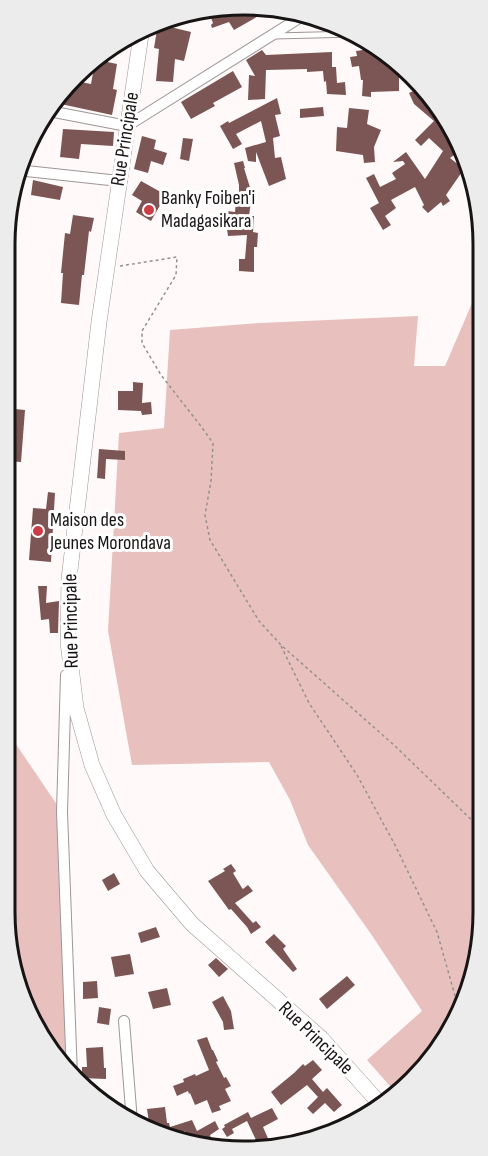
<svg xmlns="http://www.w3.org/2000/svg" width="488" height="1156" viewBox="0 0 488 1156" font-family="'Sofia Sans Condensed',sans-serif">
	<rect width="100%" height="100%" fill="#fff9f9"/>
	<g fill="#e8c1bf">
		<path d="M482 280 483 912 471 989 424 1070 396 1093 367 1060 422 1011 371 934 308 845 290 800 269 762 132 765 108 631 119 433 164 428 170 330 260 323 418 316 414 366H445Z"/>
		<path d="M5 728 62 812 72 1076 64 1070 17 989 5 912Z"/>
	</g>
	<g fill="#7b5655">
		<path d="M229 5H230L228 15 242 7 269 10 234 30 229 22 212 28 211 25 213 23 211 18 192 15Z"/>
		<path d="M158 24 191 32 184 61 175 59 173 82 156 81 159 49 154 48Z"/>
		<path d="M378 48H381L403 69 402 75 399 74V91L371 92V97L362 96 363 80H361L359 66 352 67 350 57 357 56 356 51Z"/>
		<path d="M262 50 266 55 332 52V67H336L337 83 345 82 346 95 327 94 326 81 324 82 323 71 307 72V69L266 70 265 99 248 100 249 75 255 76 246 60Z"/>
		<path d="M98 60 117 64 113 89 117 90 112 115 56 103 57 99 64 86 71 80 91 84 95 62Z"/>
		<path d="M233 71 242 87 213 103 215 106 191 119 181 102Z"/>
		<path d="M422 87 431 106 436 102 456 136 453 138 461 150 450 158 464 169 446 195 450 201 443 206 441 202 428 213 422 207 424 205 415 187 391 200 396 208 385 216 391 225 383 230 370 208 379 203 366 178 374 174 380 187 396 179 392 173 405 164 403 161 393 162 406 152 425 179 443 151 429 138 421 146 415 140 434 121 414 104 409 93Z"/>
		<path d="M277 98 281 114 275 115 280 136 273 138 275 158 281 157 286 179 269 186 256 152V162L248 161 245 148 266 142 261 121 236 134 242 144 233 149 220 126 228 121 229 123Z"/>
		<path d="M323 107 324 116 300 118V109Z"/>
		<path d="M349 108 369 110 367 124 381 130 374 147 375 162 364 163 363 155 336 151 337 127 347 128Z"/>
		<path d="M63 129 114 132 113 146 81 144 79 159 60 157Z"/>
		<path d="M142 136 156 140 154 149 167 153 163 165 151 161 148 173 134 169Z"/>
		<path d="M183 138 193 139 189 161 180 159Z"/>
		<path d="M243 161 245 168H244L252 194 249 216H254L253 232 258 233 257 247H254V272L239 271V259H245L247 235 228 236 226 222 227 211 235 212 236 200H239V185L234 163Z"/>
		<path d="M33 180 63 187 60 200 31 195Z"/>
		<path d="M141 181 166 195 151 221 136 212 142 201 132 195Z"/>
		<path d="M73 215 94 218 91 232 89 231 84 275H82L79 305 61 303 63 273H61L65 233 70 234Z"/>
		<path d="M133 382 143 383 142 403 151 402 152 414 142 415 141 411 118 410V391H133Z"/>
		<path d="M4 408 25 410 21 462 4 461Z"/>
		<path d="M99 449 125 451V460L106 459 105 479 97 478Z"/>
		<path d="M48 492 55 493 51 562 29 560 33 508 46 509Z"/>
		<path d="M38 586H47L46 603 59 601 58 633H50L49 619 41 620Z"/>
		<path d="M231 864 236 871 233 873 242 888 243 889 248 885 253 891 235 903 253 923 256 921 261 927 251 934 247 927 231 909 229 910 208 881 225 871 223 869Z"/>
		<path d="M114 873 120 884 108 891 102 880Z"/>
		<path d="M156 927 160 937 141 943 138 933Z"/>
		<path d="M274 934 286 946 283 949 297 969 293 972 265 942Z"/>
		<path d="M130 954 134 974 115 977 111 957Z"/>
		<path d="M216 958 228 969 219 977 208 965Z"/>
		<path d="M347 976 355 985 327 1009 319 999Z"/>
		<path d="M97 981 98 998 83 999V982Z"/>
		<path d="M167 988 171 1005 153 1009 148 992Z"/>
		<path d="M223 996 231 1011 234 1029 224 1030 223 1022 212 1002Z"/>
		<path d="M99 1007 111 1009 109 1025 97 1023Z"/>
		<path d="M207 1037 212 1050H213L218 1061 216 1062 224 1078 226 1077 231 1086 225 1089 231 1101 219 1106 221 1110 212 1113 207 1100 195 1105 190 1093 189 1094 188 1091 177 1096 173 1086 184 1082 183 1079 195 1074 196 1076 209 1070 197 1040Z"/>
		<path d="M103 1047 104 1068H106V1079L82 1078V1067H87L86 1048Z"/>
		<path d="M313 1060 322 1070 312 1079 323 1092 327 1088 342 1105 334 1112 325 1103 313 1114 307 1108 318 1097 307 1085 281 1105 271 1092 294 1073 303 1064 305 1066Z"/>
		<path d="M165 1107 167 1123H169L170 1127 192 1120 197 1131 215 1121 219 1129 210 1135 214 1147H202L199 1138 185 1142 183 1141 182 1140 187 1137 185 1131 168 1136 150 1129 147 1109Z"/>
		<path d="M272 1108 278 1119 263 1127 270 1143 260 1147H241L256 1140 247 1121 232 1129 234 1133 227 1137 222 1129 225 1127 224 1125 248 1112 251 1118Z"/>
	</g>
	<g fill="none" stroke-linecap="round" stroke-linejoin="round">
		<g stroke="#9f9696" stroke-width="7">
			<path id="service" d="M275 36 355 34"/>
		</g>
		<g stroke="#9f9696" stroke-width="12">
			<g id="minor">
				<path d="M49 111 127 126 304 15"/>
				<path d="M17 170 119 181"/>
				<path d="M66 675 62 812 72 1076"/>
				<path d="M124 1021 132 1122"/>
			</g>
		</g>
		<g stroke="#9f9696" stroke-width="16">
			<path id="secondary" d="M142 28 99 322 69 579 68 642 76 708 92 765 114 815 147 871 192 924 321 1038 381 1105"/>
		</g>
		<g stroke="#959090" stroke-width="1.5" stroke-dasharray="3 3" stroke-linecap="butt">
			<path d="M120 266 177 257 176 275 142 331V343L161 375 200 425 213 443 211 481 205 515 210 540 259 621 281 645 395 746 483 831"/>
			<path d="M281 646 309 703 357 775 395 845 437 932 459 1010"/>
		</g>
		<use href="#service" stroke="#fff" stroke-width="5"/>
		<use href="#minor" stroke="#fff" stroke-width="10"/>
		<use href="#secondary" stroke="#fff" stroke-width="15"/>
	</g>
	<g fill="#cd3d47" stroke="#fff" stroke-width="2">
		<circle cx="149" cy="210" r="6"/>
		<circle cx="38" cy="531" r="6"/>
	</g>
	<g text-anchor="middle" dominant-baseline="central" stroke-width="6" stroke-linejoin="round" paint-order="stroke">
		<g font-size="20" fill="#181414" stroke="#fff">
			<text transform="translate(125 139) rotate(-81)">Rue Principale</text>
			<text transform="translate(71 621) rotate(-91)">Rue Principale</text>
			<text transform="translate(316 1038) rotate(44)">Rue Principale</text>
		</g>
		<g font-size="20" fill="#181414" stroke="#fff" text-anchor="start">
			<text x="161" y="198">Banky Foiben'i<tspan x="161" dy="23">Madagasikara</tspan></text>
			<text x="50" y="520">Maison des<tspan x="50" dy="23">Jeunes Morondava</tspan></text>
		</g>
	</g>
	<path d="M0 0H488V1156H0ZM244 15H244A229 229 0 0 1 473 244V912A229 229 0 0 1 244 1141H244A229 229 0 0 1 15 912V244A229 229 0 0 1 244 15Z" fill="#edecec" fill-rule="evenodd"/>
	<path fill="none" stroke="#181414" stroke-width="3" d="M244 15H244A229 229 0 0 1 473 244V912A229 229 0 0 1 244 1141H244A229 229 0 0 1 15 912V244A229 229 0 0 1 244 15Z"/>
</svg>
